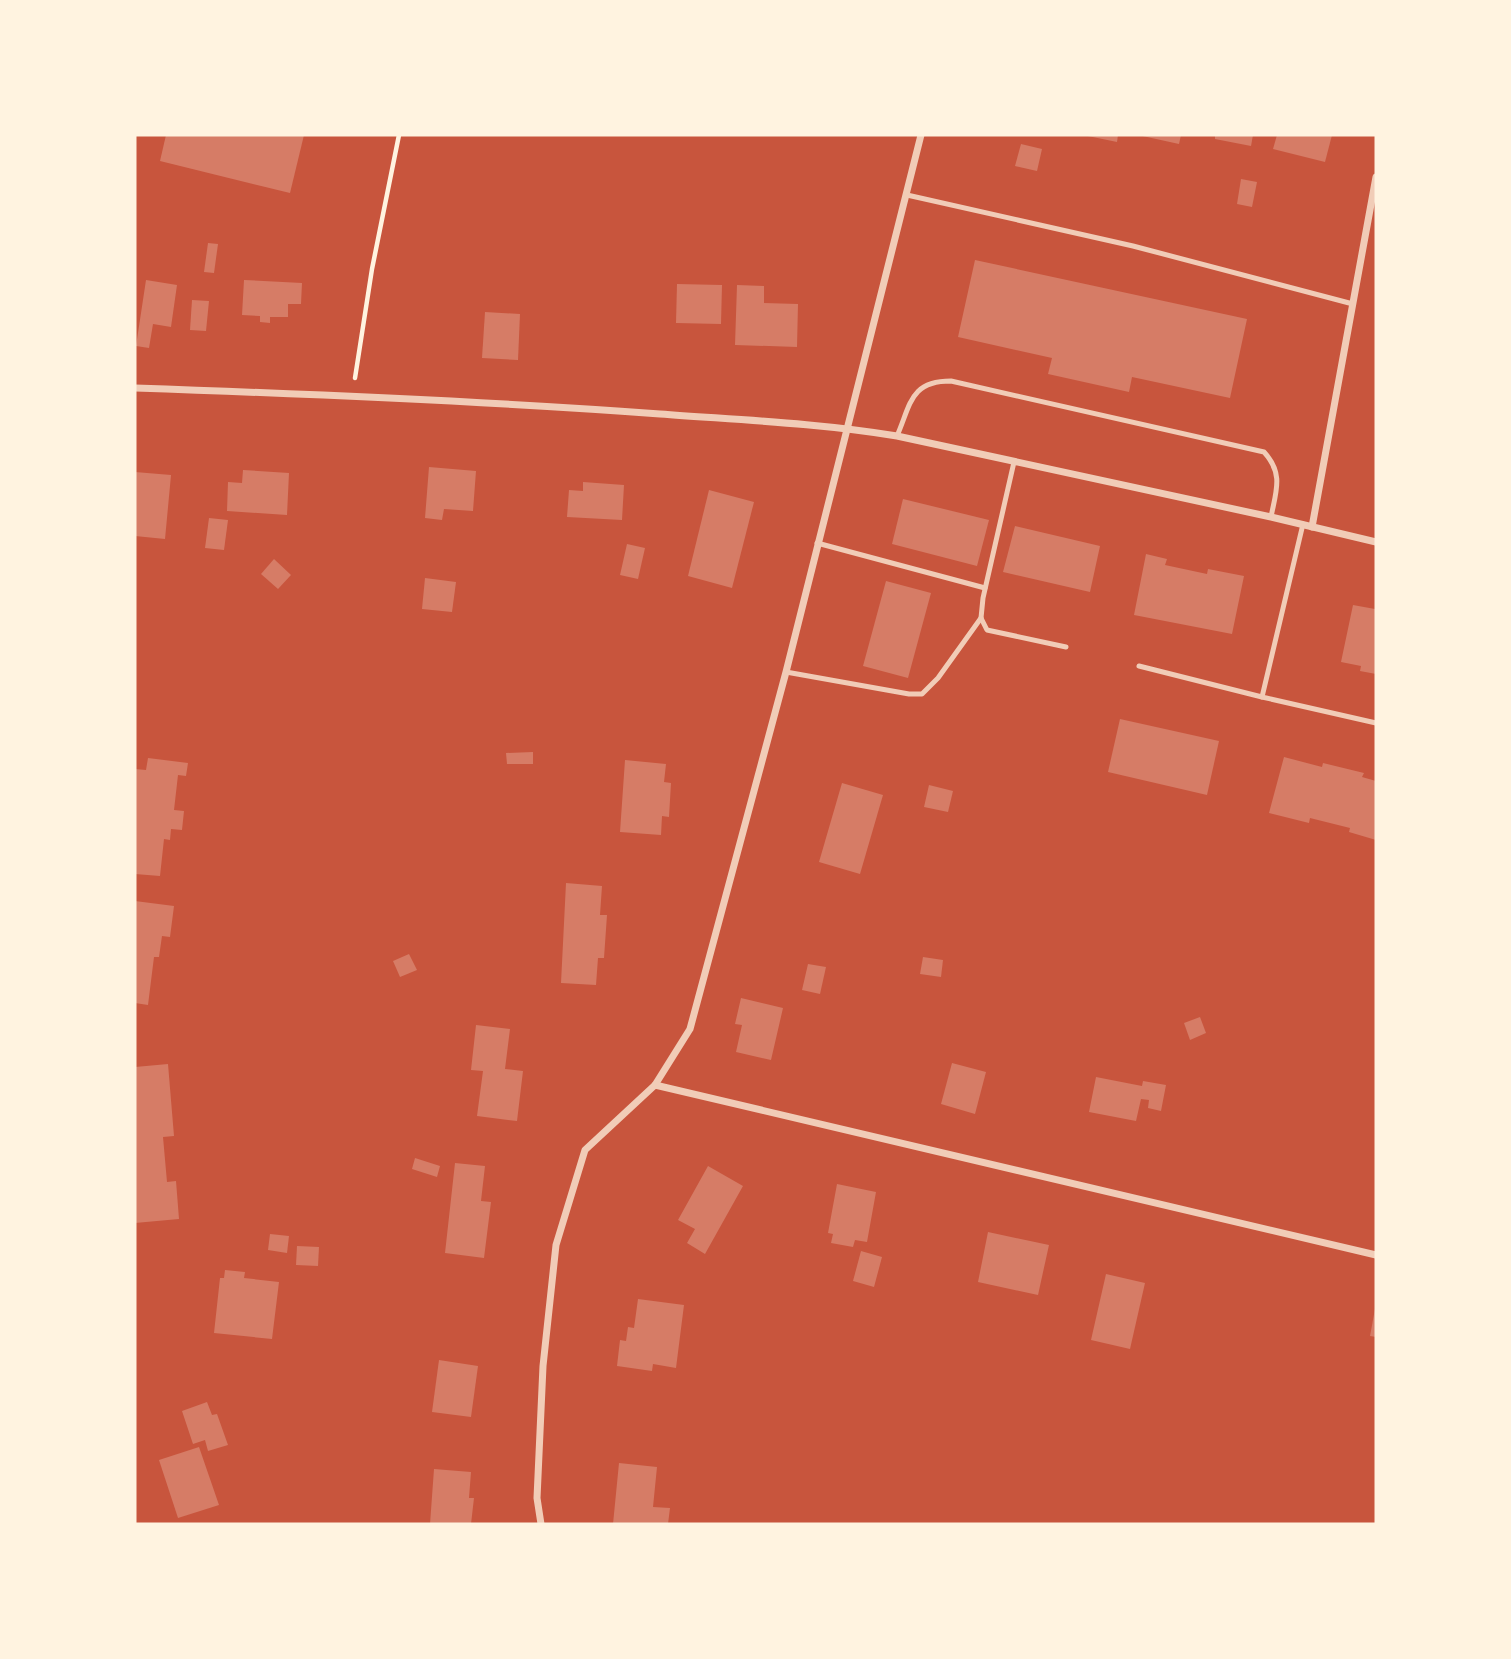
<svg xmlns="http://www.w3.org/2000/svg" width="1511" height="1659" viewBox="0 0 1511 1659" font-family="'DejaVu Sans',sans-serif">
	<rect width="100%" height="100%" fill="#c8553d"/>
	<g fill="#d67c66">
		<path d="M166 135H304L290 193 160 161Z"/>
		<path d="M1083 135H1118L1117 142Z"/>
		<path d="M1138 135H1181L1179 144Z"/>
		<path d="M1215 135H1253L1251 146 1215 139Z"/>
		<path d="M1277 135H1332L1325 162 1273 149Z"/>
		<path d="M1021 144 1042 149 1037 171 1015 166Z"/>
		<path d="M1241 179 1257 182 1252 207 1237 204Z"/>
		<path d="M208 243 218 244 214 273 204 272Z"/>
		<path d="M975 260 1247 319 1230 398 1132 377 1129 392 1048 374 1052 358 958 337Z"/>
		<path d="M146 280 177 285 171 327 153 324 149 348 136 346Z"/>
		<path d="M244 280 302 283 301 304H288V317H270V323L260 322V316L242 315Z"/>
		<path d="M677 284 722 285 721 324 676 323Z"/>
		<path d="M737 285 764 286V303L798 304 797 347 735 345Z"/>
		<path d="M192 300 209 301 206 331 190 330Z"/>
		<path d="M485 312 520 314 518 360 482 358Z"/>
		<path d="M429 467 476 471 473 511 444 509 442 520 425 518Z"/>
		<path d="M243 470 289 473 287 515 227 511 228 482 242 483Z"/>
		<path d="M135 472 171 475 165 539 135 536Z"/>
		<path d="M583 482 624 485 622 520 567 517 569 490 583 491Z"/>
		<path d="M709 490 754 502 732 588 688 576Z"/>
		<path d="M903 499 989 520 977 566 892 544Z"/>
		<path d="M209 518 228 520 224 550 205 548Z"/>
		<path d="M1015 526 1100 546 1090 592 1003 572Z"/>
		<path d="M627 544 645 548 638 579 620 575Z"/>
		<path d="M1146 554 1167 559 1165 565 1207 574 1208 569 1244 576 1232 634 1134 615Z"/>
		<path d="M274 559 291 575 278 589 261 574Z"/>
		<path d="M425 578 456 582 452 612 422 609Z"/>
		<path d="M886 581 931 593 908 678 863 666Z"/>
		<path d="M1353 605 1375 609 1376 674 1360 671 1361 666 1341 662Z"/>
		<path d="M1120 719 1219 741 1207 795 1108 772Z"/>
		<path d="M533 752V764H507L506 753Z"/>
		<path d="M1284 757 1322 767 1323 763 1364 773 1362 777 1376 781V840L1349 832 1350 828 1310 818 1309 823 1269 813Z"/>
		<path d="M148 758 188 763 186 776 178 775 174 810 184 811 182 830 171 829 170 840 164 839 160 876 135 874V769L146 770Z"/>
		<path d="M625 760 666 764 664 782 671 783 669 817 662 816 661 835 620 832Z"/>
		<path d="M842 783 883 795 860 874 819 862Z"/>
		<path d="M929 785 953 791 948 812 924 807Z"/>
		<path d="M566 883 602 886 600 915H607L604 958H598L596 985 561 983Z"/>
		<path d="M135 901 174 906 170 937 162 936 159 957H154L148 1005 135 1003Z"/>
		<path d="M409 954 417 970 400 977 393 961Z"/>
		<path d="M923 957 943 960 941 977 920 974Z"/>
		<path d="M808 964 826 967 820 994 802 990Z"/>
		<path d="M741 998 783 1008 771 1060 736 1052 742 1025 735 1024Z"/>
		<path d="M1200 1017 1206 1033 1190 1040 1184 1023Z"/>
		<path d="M476 1025 510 1029 505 1069 523 1071 517 1121 477 1116 483 1071 471 1070Z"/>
		<path d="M952 1063 986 1072 975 1114 941 1104Z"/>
		<path d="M168 1064 174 1136 163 1137 167 1182 176 1181 179 1219 135 1223V1067Z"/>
		<path d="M1096 1077 1142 1086 1143 1081 1166 1085 1161 1111 1148 1108 1149 1100 1141 1099 1136 1121 1089 1112Z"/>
		<path d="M415 1158 440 1166 437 1177 412 1169Z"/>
		<path d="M455 1163 485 1166 481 1201 491 1202 484 1258 445 1253Z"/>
		<path d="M708 1166 743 1186 705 1254 687 1243 695 1229 678 1220Z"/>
		<path d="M837 1184 876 1192 867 1242 855 1240 853 1247 831 1243 833 1234 828 1233Z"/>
		<path d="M988 1232 1049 1245 1038 1295 978 1282Z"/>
		<path d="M270 1234 289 1236 287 1253 268 1250Z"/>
		<path d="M297 1246 319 1247 318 1266 296 1265Z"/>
		<path d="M861 1251 882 1257 874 1287 853 1281Z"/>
		<path d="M225 1270 245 1272 244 1278 279 1282 272 1339 214 1333 220 1278H224Z"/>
		<path d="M1106 1274 1145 1283 1130 1349 1091 1340Z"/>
		<path d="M638 1299 684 1305 676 1368 653 1364 652 1371 617 1366 620 1340 626 1341 628 1327 634 1328Z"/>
		<path d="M1375 1309H1376V1337L1370 1336Z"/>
		<path d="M439 1360 478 1366 471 1417 432 1412Z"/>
		<path d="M207 1402 212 1415 217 1414 228 1445 208 1451 205 1440 193 1444 182 1411Z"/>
		<path d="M199 1447 219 1505 178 1518 159 1460Z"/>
		<path d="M619 1463 657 1467 653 1507 670 1508 668 1524H613Z"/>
		<path d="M434 1469 471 1472 469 1498H474L471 1524H430Z"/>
	</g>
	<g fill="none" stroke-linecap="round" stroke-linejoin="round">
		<path stroke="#fff3e0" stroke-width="4.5" d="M355 378 372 269 399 135"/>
		<g stroke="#f1ccb7" stroke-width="5">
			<path d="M907 195 1133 246 1353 304"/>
			<path d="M897 436C911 404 910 381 951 381L1264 452C1284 474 1276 491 1271 517"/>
			<path d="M1014 462 983 598 981 618 987 630 1066 647"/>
			<path d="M1303 524 1262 697 1376 723"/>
			<path d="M817 543 985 588"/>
			<path d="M1139 666 1262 697"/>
			<path d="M786 672 909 694H922L938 678 981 618"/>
		</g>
		<g stroke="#f1ccb7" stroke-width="7">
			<path d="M135 388C310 394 485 401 660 414 739 420 819 423 897 436L1271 517 1376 542"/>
			<path d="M1312 527 1376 177"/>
			<path d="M655 1085 1376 1255"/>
			<path d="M541 1524 537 1498 543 1366 556 1245 585 1150 655 1085 690 1029 786 672 921 135"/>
		</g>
	</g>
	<rect width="1511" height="1659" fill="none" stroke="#fff3e0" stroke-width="273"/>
</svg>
